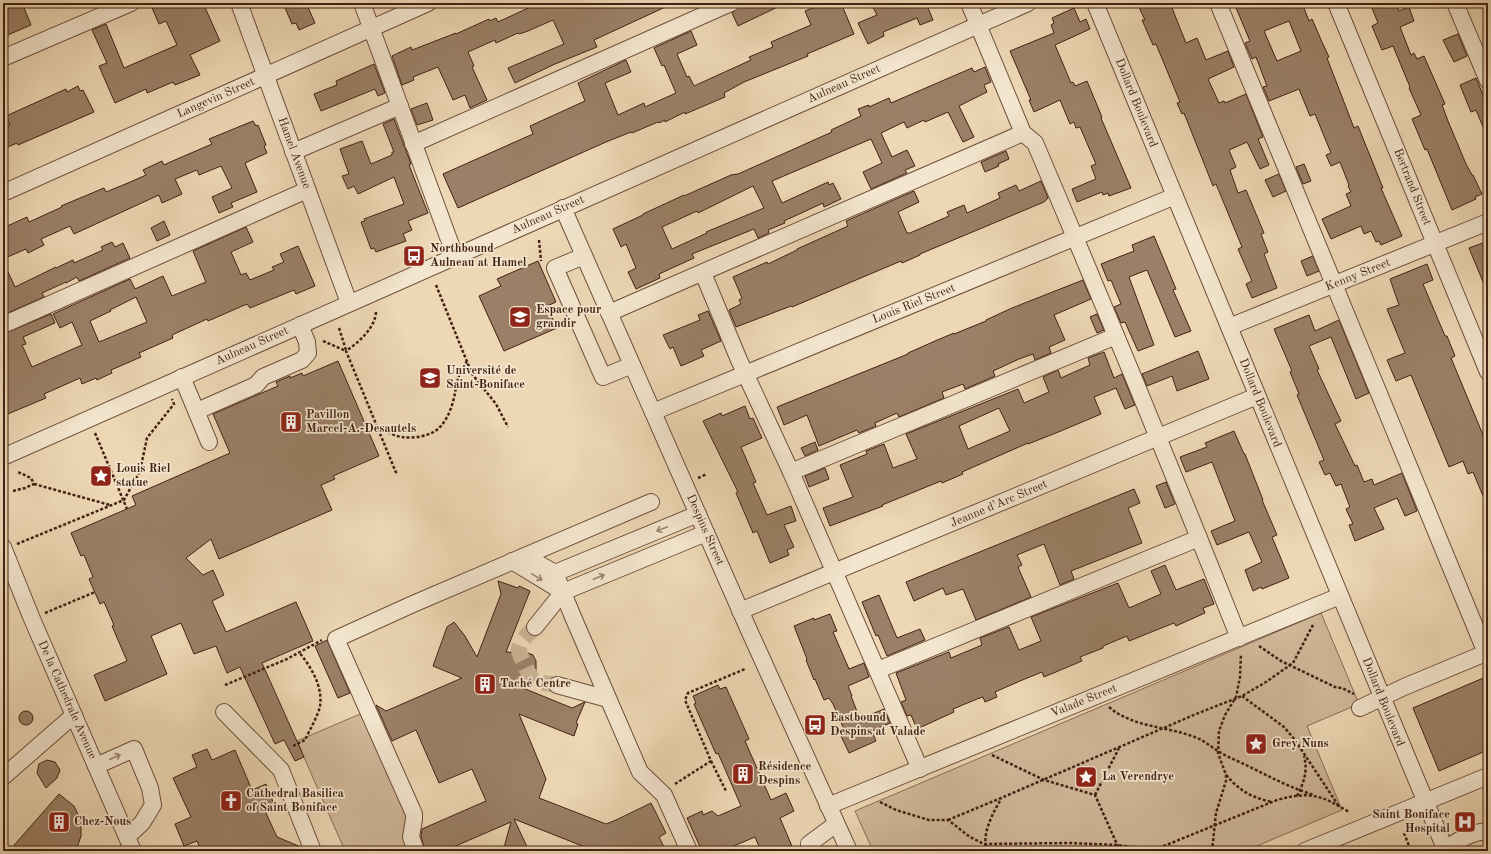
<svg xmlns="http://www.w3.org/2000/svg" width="1491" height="854" viewBox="0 0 1491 854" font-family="'Old Standard TT',serif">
	<rect width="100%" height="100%" fill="#edd7b4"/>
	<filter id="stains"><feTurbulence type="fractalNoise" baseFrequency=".005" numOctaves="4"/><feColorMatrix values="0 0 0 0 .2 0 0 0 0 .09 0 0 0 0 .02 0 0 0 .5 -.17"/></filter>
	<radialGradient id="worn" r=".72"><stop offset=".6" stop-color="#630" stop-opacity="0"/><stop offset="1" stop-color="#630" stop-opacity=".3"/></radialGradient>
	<g fill="#d0b899" stroke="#896c56">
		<path d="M1321 613 1359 704 1307 726 1342 810 1245 851H873L855 811Z"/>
		<path d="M367 711 414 814 416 851H345L297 741Z"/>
	</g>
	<g fill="#9b8067" stroke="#422113" fill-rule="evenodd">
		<path d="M15 3H22L31 25 3 37V8Z"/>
		<path d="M150 3H203L220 41 190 55 200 75 175 85 173 82 147 93 146 89 115 103 99 66 107 63 92 30 106 24 124 68 177 45 166 21 159 24Z"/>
		<path d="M283 3H306L315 23 299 30 296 23 292 24Z"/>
		<path d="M539 3H674L594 40 597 47 555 64 515 83 508 68 564 44 553 20 528 31 519 34 518 33 496 43 495 40 468 52 474 66 472 67 487 100 470 108 465 95 453 100 438 67 413 77 414 80 402 85 392 56 411 47 412 50 456 33V34L489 19 490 21 496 18 498 22Z"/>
		<path d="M749 3H786L738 26 732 13 739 7Z"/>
		<path d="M824 3H841L854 34 807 54 808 56 744 82 724 93 725 97 685 114V112L665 122V120L659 123 658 122 632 133 631 132 606 142 458 208 443 174 533 134 530 126 585 101 578 83 626 60 631 72 605 83 618 115 644 103 645 107 676 93 664 65 662 66 654 48 691 31 697 45 677 54 687 77 689 76 694 86 751 60 749 57 773 47 771 42 811 25 805 11Z"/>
		<path d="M883 3H926L933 20 920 25 917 18 883 32 884 36 868 44 858 23 877 15 873 7Z"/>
		<path d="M1137 3H1170L1186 43 1197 38 1206 60 1228 51 1234 67 1208 79 1219 103 1224 101 1225 103 1246 94 1263 137 1258 139 1269 165 1260 169 1247 142 1229 150 1236 167 1230 170 1238 193 1246 190 1264 233 1261 234 1268 252 1264 254 1277 288 1252 298 1246 284 1252 281 1238 249 1242 247 1216 184 1213 186 1184 113 1182 114 1177 103 1180 102 1156 44 1153 45 1142 20H1145Z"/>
		<path d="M1234 3H1302L1309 21 1312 19 1322 42 1329 57 1327 58 1354 128 1358 126 1383 188H1381L1402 236 1381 245 1379 241 1376 242 1371 231 1364 234 1361 226 1331 239 1322 219 1351 206 1346 194 1351 192 1348 186 1349 185 1340 162 1331 166 1326 155 1331 153 1315 114 1310 116 1299 89 1269 101 1263 87 1267 86 1256 57 1252 59 1245 43 1250 41ZM1289 21 1301 51 1277 61 1264 31Z"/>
		<path d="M1370 3H1396L1399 11 1409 7 1414 21 1400 27 1411 55 1414 53 1417 59 1424 56 1445 104 1442 105 1448 121 1466 164 1472 175H1473L1482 194 1475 197 1476 199 1452 210 1427 149 1425 150 1412 119 1421 115 1409 88 1410 87 1393 46 1382 50 1372 26 1378 23Z"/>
		<path d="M1074 8 1080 22 1086 19 1090 29 1055 45 1071 83 1073 82 1075 86 1087 81 1102 117 1101 118 1131 188 1109 196 1108 193 1103 195 1102 192 1077 202 1072 189 1096 179 1091 166 1096 164 1080 127 1076 128 1074 122 1070 124 1060 100 1034 112 1029 100H1031L1010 51 1054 33 1051 25 1054 23 1052 18Z"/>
		<path d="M1458 34 1467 56 1454 62 1443 40Z"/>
		<path d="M374 64 385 93 378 96 375 89 321 111 314 94 337 85 336 81Z"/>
		<path d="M985 67 991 82 984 85 987 92 959 106 974 137 963 142 948 112 925 122 924 120 907 128 904 122 881 133 892 157 907 150 915 166 905 170 907 173 871 189 863 172 882 163 871 139 772 181 782 203 828 182 829 185 833 183 841 199 824 207 823 203 784 221 785 223 768 230 769 233 758 238 754 229 692 254 694 258 659 274 660 278 636 289 628 272 636 268 626 244 621 247 613 229 643 215V214L684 195V196L731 175 738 174 832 132 831 130 861 116 858 109 869 105V107L889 98 891 103 972 68 974 72ZM753 186 764 208 706 232 707 233 672 249 662 227 697 211 698 213Z"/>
		<path d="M1476 78 1488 107V139L1476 110 1471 112 1460 85Z"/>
		<path d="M78 86 80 91 83 90 94 112 18 145 17 143 3 149V128L10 125 6 116 66 89 67 92Z"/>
		<path d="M427 103 433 120 417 125 411 109Z"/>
		<path d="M394 119 411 164 409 165 428 213 408 221 412 230 403 234 406 241 376 252 374 248 371 249 361 222 365 221 364 219 404 204 394 177 358 194 354 186 348 189 342 176 349 174 340 149 362 141 371 164 392 155V152H394L383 124Z"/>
		<path d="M253 121 256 126 258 125 266 145 264 146 267 153 245 163 257 192 231 203 233 207 219 213 212 197 232 188 221 166 199 175 197 170 175 179 182 194 162 203 159 195 74 234 70 226 41 239 44 245 28 253 26 249 3 259V228L27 217 29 222 62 207 61 206 104 188 106 192 128 183 146 175 143 170 162 161 164 165 168 163 212 144 209 139Z"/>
		<path d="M1006 151 1009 159 998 164 999 166 985 172 981 162Z"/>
		<path d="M1304 164 1311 181 1303 184 1296 167Z"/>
		<path d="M1279 174 1286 191 1273 197 1265 180Z"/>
		<path d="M1041 181 1048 198 1044 202 920 254V255L902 263 901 261 792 307 791 306 736 327 729 310 741 304 739 300 742 298 733 277 767 262 768 264 797 250V249L848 226 846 221 914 191 919 202 898 212 907 233H910L949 216 947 212 964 205 967 213 1000 198 998 193 1016 185 1019 191Z"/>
		<path d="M164 221 170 235 157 241 151 228Z"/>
		<path d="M246 227 253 242 231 252 241 275 246 273 250 280 274 270 272 267 284 262 280 254 298 246 315 286 296 294 294 290 250 308 247 304 208 321 207 319 172 335 173 338 139 353 141 357 111 370 112 373 97 380 96 378 82 384 80 378 44 394 46 398 3 416V334L51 314 55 323 23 337 26 344 22 345 32 367 82 345 72 322 60 328 53 314 130 279 135 289 163 276 172 296 206 282 193 251ZM136 297 147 322 99 342 90 321 111 311 110 310Z"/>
		<path d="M1154 236 1176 289 1173 290 1191 331 1175 337 1147 270 1129 277 1154 345 1138 351 1125 322 1121 323 1114 307 1121 304 1111 280 1108 281 1101 264 1134 251 1132 245Z"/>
		<path d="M1488 241V294L1469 248Z"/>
		<path d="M112 242 115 247 123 243 130 258 79 281 77 277 66 283V282L42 293 44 297 3 315V261L15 287 56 267V268L73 260 74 263 103 250 101 247Z"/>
		<path d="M1313 256 1319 271 1307 276 1301 261Z"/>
		<path d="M538 261 556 302 547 306 557 328 504 351 479 296 501 286 497 279Z"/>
		<path d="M1427 264 1433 280 1423 284 1445 336H1447L1455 356 1451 358 1488 447V508L1473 472 1468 474 1463 461 1449 467 1411 375 1396 381 1387 360 1405 353 1387 309 1399 305 1390 279Z"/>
		<path d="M1083 280 1091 299 1054 315 1065 340 1049 347 1051 353 1035 360 1033 354 1019 359 993 371 995 376 965 389 963 384 942 392 944 398 899 417 897 413 875 423 876 426 859 433 857 430 819 446 807 415 784 425 777 407 908 354V353L935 341 954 333V334L986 321V320L1012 308Z"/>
		<path d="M708 311 721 341 701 350 704 356 681 366 673 347 670 349 663 335 700 320 698 315Z"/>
		<path d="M1097 314 1104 330 1097 333 1090 317Z"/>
		<path d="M1309 315 1315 331 1339 320 1369 393 1356 399 1331 337 1309 346 1319 369 1317 370 1341 421 1335 424 1355 466 1357 465 1364 482 1372 479 1374 485 1402 473 1417 511 1405 516 1397 498 1374 508 1384 529 1355 541 1349 525 1353 524 1346 509 1350 507 1341 484 1336 486 1330 473 1325 475 1319 462 1324 460 1297 395 1299 394 1290 372 1292 371 1274 329Z"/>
		<path d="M1198 351 1209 379 1177 391 1172 376 1147 386 1142 374Z"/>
		<path d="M1104 352 1114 378 1122 374 1135 405 1125 409 1116 388 1094 397 1101 414 1056 433 1028 444V443L962 472 963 474 942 483 941 481 882 505 883 506 830 526 823 508 853 497 840 465 867 454 866 451 884 444 893 468 917 459 906 434 1018 389 1024 403 1049 392 1043 377 1058 370 1061 378 1090 365 1088 358ZM999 408 1010 431 968 449 959 426Z"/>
		<path d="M338 361 379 456 333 476 335 479 321 485 332 510 219 559 211 539 186 558 203 575 213 570 224 595 212 601 226 632 296 602 313 641 262 663 304 757 295 761 284 740 275 744 240 667 227 673 216 646 194 654 181 623 151 636 167 674 105 701 94 675 127 661 112 626 114 625 104 602 100 604 89 579 93 577 84 555 81 556 71 533 136 505 132 496 230 453 213 414 278 386 276 382 290 376V378L302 373 303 376Z"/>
		<path d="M745 406 750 419 753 418 762 438 741 447 756 482 753 483 767 515 791 506 796 521 784 525 794 547 787 550 789 555 770 563 757 531 753 533 736 493 738 492 703 421 721 413 722 416Z"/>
		<path d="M1234 431 1244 454H1245L1263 500H1262L1277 535 1272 537 1289 578 1262 589 1261 587 1253 591 1245 570 1262 562 1249 532 1217 545 1211 531 1235 521 1212 462 1186 472 1180 457 1207 447 1205 443Z"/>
		<path d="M815 442 818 450 805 456 801 448Z"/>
		<path d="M825 468 829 479 809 487 805 476Z"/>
		<path d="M1166 482 1175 504 1165 508 1156 486Z"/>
		<path d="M1134 489 1140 503 1128 508 1142 543 1071 571 1074 579 1060 585 1044 544 1017 555 1022 565 1018 567 1031 597 976 620 963 589 946 595 943 588 914 601 906 582Z"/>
		<path d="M1165 565 1176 590 1204 579 1214 604 1203 608 1205 613 1176 626 1174 623 1129 641 1127 636 1103 646V648L1080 657 1082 661 1044 677 1042 672 1020 681 995 692 997 697 985 702 983 697 977 699 953 709 954 712 917 729 911 715 907 716 901 702 906 700 896 673 949 652 951 658 982 645 980 638 1009 627 1019 650 1041 641 1031 617 1118 583 1129 608 1161 594 1151 571Z"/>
		<path d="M498 581 518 588 519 586 530 591 506 652 528 653 533 655 536 661V671L523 688 572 708 585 702 576 723 578 724 574 736 519 714 546 779 539 798 606 824 616 820 651 803 666 833 659 837 666 851H595L514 819 529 851H503L511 822 444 851H425L421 836 422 829 486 801 472 769 439 783 416 730 392 741 376 705 386 711 462 678 433 666 447 627 454 622 465 636 477 657 501 594Z"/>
		<path d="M879 595 897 638 920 629 925 640 887 656 878 635 876 636 862 602Z"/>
		<path d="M830 614 837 631 833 632 849 669 864 663 869 677 848 686 852 696H851L860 719 884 709 890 723 872 731 876 741 849 753 841 736 846 734 833 704 829 698 824 700 815 679 814 680 806 660 807 659 794 626 814 618V620Z"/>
		<path d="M327 640 350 693 338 698 315 646Z"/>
		<path d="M1488 676V750L1439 771 1413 708Z"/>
		<path d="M718 685 720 689 726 687 749 739 745 741 771 800 786 793 794 811 780 818 794 851H761L755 837 722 851H702L687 818 702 811 703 815 712 811 718 816 741 806 718 753 716 754 694 704 696 703 693 696Z"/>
		<circle cx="26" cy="718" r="7"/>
		<path d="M207 749 212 760 235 750 252 790 266 784 275 807 265 811 277 837 301 847 303 851H201L197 841 184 846 175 824 191 817 173 778 197 767 192 755Z"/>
		<path d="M47 760 55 762 60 770 57 778 46 788 37 773 39 764Z"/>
		<path d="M59 794 74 806 81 821V836L78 845 74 851H9Z"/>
	</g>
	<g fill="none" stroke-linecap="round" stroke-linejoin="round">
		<path stroke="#cbb394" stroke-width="16" stroke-dasharray="16 8" stroke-linecap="butt" d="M535 627C530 633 521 639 519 647 518 652 521 657 523 661 533 685 533 681 557 685"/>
		<g stroke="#6d4e3b" stroke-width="18">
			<g id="minor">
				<path d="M239 3 349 303"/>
				<path d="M362 3 455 256"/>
				<path d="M969 3 1023 133 1035 143C1105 307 1173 472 1239 638"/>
				<path d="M1095 3 1446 851"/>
				<path d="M1218 3C1308 219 1397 436 1486 653"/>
				<path d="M1336 3 1488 372"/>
				<path d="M1455 3 1488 81"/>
				<path d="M3 58 131 3"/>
				<path d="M413 144 731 3"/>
				<path d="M293 152 400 106"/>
				<path d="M3 193 428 3"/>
				<path d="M563 208 748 628 849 851"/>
				<path d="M584 256 555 268 603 377 632 365"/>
				<path d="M703 273 739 360 791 472 920 769"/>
				<path d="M609 313 1023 133"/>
				<path d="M3 325 307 190"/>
				<path d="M1229 327 1488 222"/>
				<path d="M182 377 209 442"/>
				<path d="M197 411 256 385 263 377 302 360 308 353 307 342 300 325"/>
				<path d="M653 412 1175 196"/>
				<path d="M3 457 1028 3"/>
				<path d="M791 472 1116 336"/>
				<path d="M3 547 32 619 133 851"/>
				<path d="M525 556 555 573 573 617 640 772 664 795 689 851"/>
				<path d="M512 561 563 592"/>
				<path d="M555 573 698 514"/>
				<path d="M740 611 1257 396"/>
				<path d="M535 627 563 592 706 533"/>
				<path d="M878 670 1199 538"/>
				<path d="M557 685 608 699"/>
				<path d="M1360 708 1404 687 1488 652"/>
				<path d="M224 712 281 770 313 851"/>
				<path d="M96 766 134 749 150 788 153 805 142 823 127 837"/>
				<path d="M3 777 74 715"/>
				<path d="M828 806 1340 596"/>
				<path d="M1445 849C1459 840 1471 832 1488 831"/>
				<path d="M416 851 411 837 414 819V814L336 639 413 604 651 502"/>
				<path d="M812 851 809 844 836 824"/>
				<path d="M1305 851 1488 776"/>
			</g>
		</g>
		<g stroke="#422113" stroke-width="2.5" stroke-dasharray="3 2" stroke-linecap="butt">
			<path d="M539 240 541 261"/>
			<path d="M436 285 472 374 496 404 508 427"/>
			<path d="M376 312C375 328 359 342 346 351L397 475"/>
			<path d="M339 328 346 350"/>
			<path d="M323 341 346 351"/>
			<path d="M378 429C386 431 394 436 402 437 413 439 432 436 440 427 448 419 453 404 455 393 457 383 459 369 467 362"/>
			<path d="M95 433 127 509"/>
			<path d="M698 478 707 474"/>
			<path d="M34 484 110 505"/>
			<path d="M13 491 25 488 34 484 31 478 18 472"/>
			<path d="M17 544 124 500 140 471 147 438 174 404 172 399"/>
			<path d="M45 613 95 592"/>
			<path d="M1259 646 1281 661 1335 687 1342 688 1354 694"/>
			<path d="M225 685 287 659 322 640"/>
			<path d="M1242 696 1284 727 1295 740 1338 805"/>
			<path d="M1109 707C1133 728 1169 726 1197 738 1205 741 1211 747 1218 751 1227 757 1238 761 1248 766 1270 777 1291 788 1314 795"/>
			<path d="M293 746 305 740C309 731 318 716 320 706 323 686 311 667 299 652"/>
			<path d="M992 755 1044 780 1095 795 1120 851"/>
			<path d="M711 761 726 791"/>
			<path d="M1226 775C1230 779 1233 783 1237 786 1247 795 1259 799 1272 802"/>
			<path d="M675 784 711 761 685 700 688 693 745 669"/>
			<path d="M1095 795 1119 748"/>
			<path d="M1297 796C1304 783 1308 770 1304 756"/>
			<path d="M880 802 896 810 929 820H948L970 837 984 844 1070 843 1118 845 1158 851"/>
			<path d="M948 820 1001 798 1196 714 1242 696 1266 682 1293 663 1314 623"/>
			<path d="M1404 833 1411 851"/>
			<path d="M985 845 994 851"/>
			<path d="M1154 850 1277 800C1310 791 1321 795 1349 812"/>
			<path d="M987 851C981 834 993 813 1001 799"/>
			<path d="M1212 851 1216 813 1226 781V775L1218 753 1219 731 1225 715 1236 697 1240 677 1241 654"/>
		</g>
		<use href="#minor" stroke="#f3e5ce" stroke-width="16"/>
	</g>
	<defs><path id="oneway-shaft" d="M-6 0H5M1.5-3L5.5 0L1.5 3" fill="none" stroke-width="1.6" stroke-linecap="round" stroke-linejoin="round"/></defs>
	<g stroke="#9a8370">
		<use href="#oneway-shaft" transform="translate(662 529) rotate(158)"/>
		<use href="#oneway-shaft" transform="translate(537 577) rotate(31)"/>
		<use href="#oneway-shaft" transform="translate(599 577) rotate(-23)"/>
		<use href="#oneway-shaft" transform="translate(115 757) rotate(-24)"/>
	</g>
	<defs>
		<g id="bus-square" transform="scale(1.15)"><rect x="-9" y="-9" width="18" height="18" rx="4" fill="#8f2418" stroke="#f3e5ce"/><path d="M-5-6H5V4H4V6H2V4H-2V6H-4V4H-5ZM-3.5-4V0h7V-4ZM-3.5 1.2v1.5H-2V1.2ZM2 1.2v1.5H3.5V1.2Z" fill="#fff"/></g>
		<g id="school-square" transform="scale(1.15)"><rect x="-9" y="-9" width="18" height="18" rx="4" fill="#8f2418" stroke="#f3e5ce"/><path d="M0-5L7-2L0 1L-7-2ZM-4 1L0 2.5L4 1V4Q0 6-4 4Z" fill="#fff"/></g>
		<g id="university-square" transform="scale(1.15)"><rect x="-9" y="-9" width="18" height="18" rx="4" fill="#8f2418" stroke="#f3e5ce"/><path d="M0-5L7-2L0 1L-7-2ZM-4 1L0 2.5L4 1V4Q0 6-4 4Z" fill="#fff"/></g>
		<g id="building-square" transform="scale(1.15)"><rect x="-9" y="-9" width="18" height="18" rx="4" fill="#8f2418" stroke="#f3e5ce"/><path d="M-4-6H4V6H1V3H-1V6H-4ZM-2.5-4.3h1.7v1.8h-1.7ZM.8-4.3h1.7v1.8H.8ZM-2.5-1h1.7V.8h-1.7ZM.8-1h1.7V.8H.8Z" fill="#fff"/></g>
		<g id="sight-square" transform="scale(1.15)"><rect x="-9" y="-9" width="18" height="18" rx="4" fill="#8f2418" stroke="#f3e5ce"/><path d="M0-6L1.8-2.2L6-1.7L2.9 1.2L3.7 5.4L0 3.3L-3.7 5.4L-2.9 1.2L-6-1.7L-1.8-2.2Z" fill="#fff"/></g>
		<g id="church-square" transform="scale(1.15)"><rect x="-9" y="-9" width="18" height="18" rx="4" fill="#8f2418" stroke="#f3e5ce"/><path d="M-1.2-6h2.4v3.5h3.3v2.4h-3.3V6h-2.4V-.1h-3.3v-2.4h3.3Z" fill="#fff"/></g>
		<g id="hospital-square" transform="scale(1.15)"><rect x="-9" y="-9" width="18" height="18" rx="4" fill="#8f2418" stroke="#f3e5ce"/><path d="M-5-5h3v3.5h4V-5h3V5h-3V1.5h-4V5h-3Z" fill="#fff"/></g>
	</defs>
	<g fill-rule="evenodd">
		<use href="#bus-square" x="414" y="256"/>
		<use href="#school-square" x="520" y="317"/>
		<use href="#university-square" x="430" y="378"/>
		<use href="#building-square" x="291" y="422"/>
		<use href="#sight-square" x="101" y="476"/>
		<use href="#building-square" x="485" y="684"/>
		<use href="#bus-square" x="815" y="725"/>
		<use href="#sight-square" x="1256" y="744"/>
		<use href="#building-square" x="743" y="774"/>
		<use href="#sight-square" x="1086" y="777"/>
		<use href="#church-square" x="231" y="801"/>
		<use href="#building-square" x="59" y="822"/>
		<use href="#hospital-square" x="1465" y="822"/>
	</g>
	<g text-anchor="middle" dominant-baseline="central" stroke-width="3.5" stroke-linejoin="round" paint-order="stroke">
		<g font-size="12" fill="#422113" stroke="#f3e5ce">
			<text transform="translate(844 84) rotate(-24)">Aulneau Street</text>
			<text transform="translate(216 98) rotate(-24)">Langevin Street</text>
			<text transform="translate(1136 103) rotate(68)">Dollard Boulevard</text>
			<text transform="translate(294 153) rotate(70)">Hamel Avenue</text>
			<text transform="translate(1412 187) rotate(68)">Bertrand Street</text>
			<text transform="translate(548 215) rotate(-24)">Aulneau Street</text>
			<text transform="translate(1358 275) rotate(-22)">Kenny Street</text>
			<text transform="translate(914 304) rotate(-22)">Louis Riel Street</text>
			<text transform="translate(252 346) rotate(-24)">Aulneau Street</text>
			<text transform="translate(1260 403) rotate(68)">Dollard Boulevard</text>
			<text transform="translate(999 504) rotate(-23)">Jeanne d’Arc Street</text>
			<text transform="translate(705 530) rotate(66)">Despins Street</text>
			<text transform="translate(67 700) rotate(66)">De la Cathedrale Avenue</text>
			<text transform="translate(1084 701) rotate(-22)">Valade Street</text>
			<text transform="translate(1383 702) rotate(68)">Dollard Boulevard</text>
		</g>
		<g font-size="12" font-weight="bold" fill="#422113" stroke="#f3e5ce" text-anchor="start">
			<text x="430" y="249">Northbound<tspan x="430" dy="14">Aulneau at Hamel</tspan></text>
			<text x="536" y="310">Espace pour<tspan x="536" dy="14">grandir</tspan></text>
			<text x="446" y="371">Université de<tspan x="446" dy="14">Saint-Boniface</tspan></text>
			<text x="306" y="415">Pavillon<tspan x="306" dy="14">Marcel-A.-Desautels</tspan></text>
			<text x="116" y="469">Louis Riel<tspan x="116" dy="14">statue</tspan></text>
			<text x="500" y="684">Taché Centre</text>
			<text x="830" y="718">Eastbound<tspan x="830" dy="14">Despins at Valade</tspan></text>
			<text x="1272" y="744">Grey Nuns</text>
			<text x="758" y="767">Résidence<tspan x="758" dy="14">Despins</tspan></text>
			<text x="1102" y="777">La Verendrye</text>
			<text x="246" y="794">Cathedral Basilica<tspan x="246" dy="14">of Saint Boniface</tspan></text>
			<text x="1450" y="815" text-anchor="end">Saint Boniface<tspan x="1450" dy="14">Hospital</tspan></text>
			<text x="74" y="822">Chez-Nous</text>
		</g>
	</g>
	<rect width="1491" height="854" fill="none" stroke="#edd7b4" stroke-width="16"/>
	<rect x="4" y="4" width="1483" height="846" fill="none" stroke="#422113" stroke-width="2"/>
	<rect x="8" y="8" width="1475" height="838" fill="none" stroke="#422113"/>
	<rect width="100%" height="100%" filter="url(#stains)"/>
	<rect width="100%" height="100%" fill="url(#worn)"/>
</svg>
